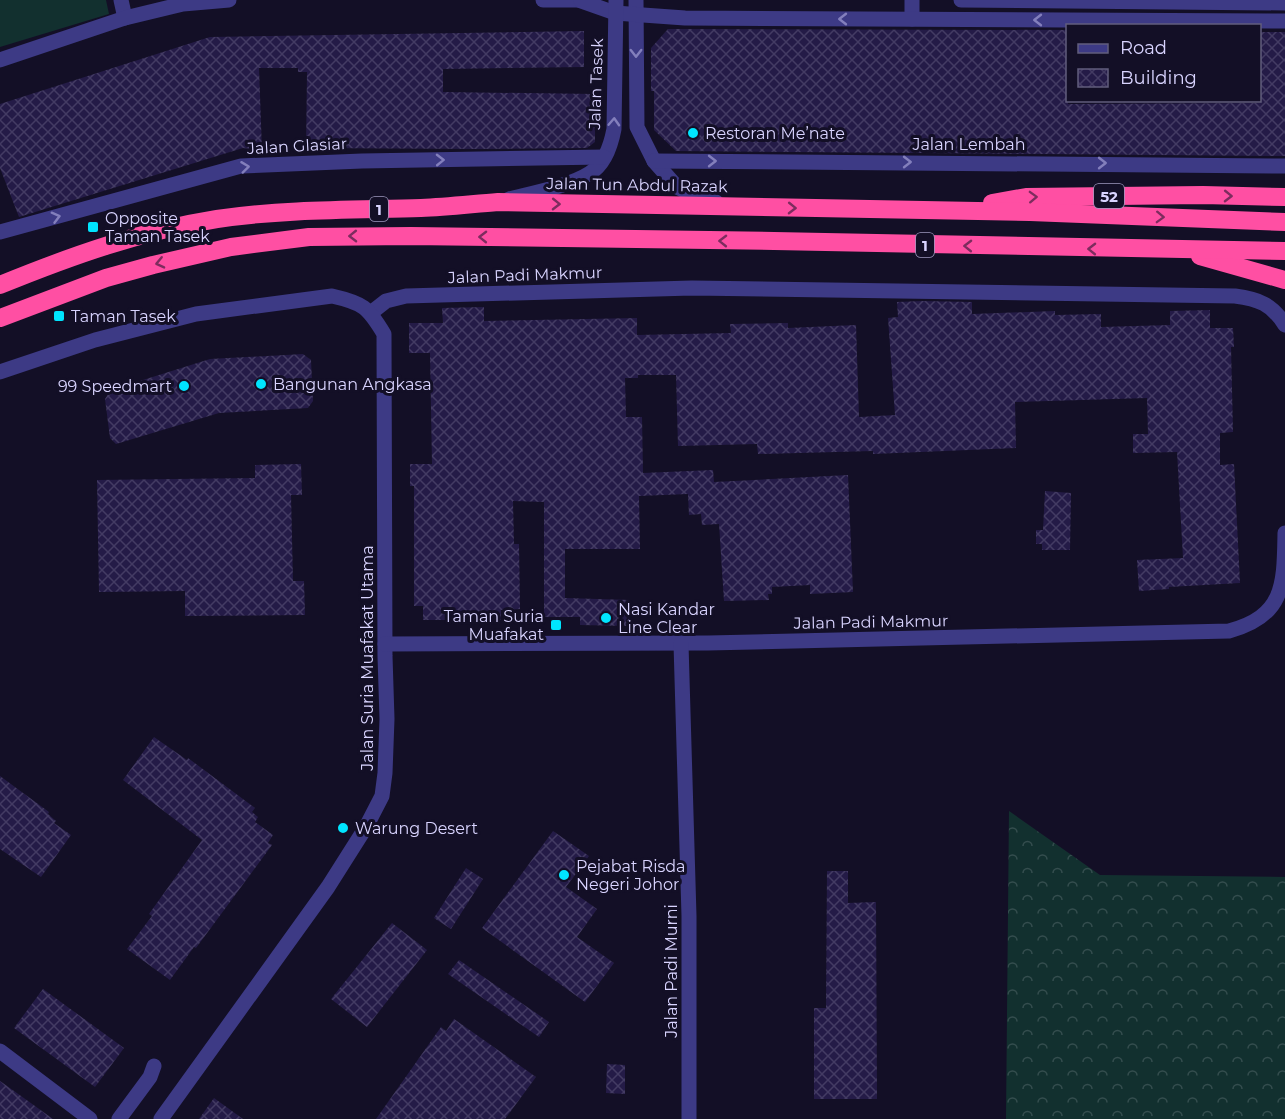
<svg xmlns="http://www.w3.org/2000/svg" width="1285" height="1119" viewBox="0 0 1285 1119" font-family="Montserrat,sans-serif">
	<defs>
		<pattern id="forest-crowns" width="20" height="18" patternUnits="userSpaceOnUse" patternTransform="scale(1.5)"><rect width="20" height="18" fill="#12302f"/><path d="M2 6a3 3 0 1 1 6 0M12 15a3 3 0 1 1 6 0" fill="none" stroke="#344d4e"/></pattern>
		<pattern id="building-cross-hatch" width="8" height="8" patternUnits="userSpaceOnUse" patternTransform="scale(1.5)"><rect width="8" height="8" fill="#241b47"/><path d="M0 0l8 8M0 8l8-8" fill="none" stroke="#433b63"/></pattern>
	</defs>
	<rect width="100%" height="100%" fill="#130f26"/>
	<path fill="url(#forest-crowns)" d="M1009 811 1100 875 1285 877V1119H1006Z"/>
	<path fill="#12302f" d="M0 0H106L109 14 0 47Z"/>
	<g fill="url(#building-cross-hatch)">
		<path d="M668 29 1068 30V104L1260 103V32H1285V156L676 151 654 130V91H651V48Z"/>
		<path d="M584 31V67L443 69V92L595 94V142L587 148 476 149 306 148 307 72H298V68H259L262 151 243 148 19 217 0 168V104L210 37Z"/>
		<path d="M922 301 972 302V314L1055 311V315L1101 314V327L1170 325V311L1210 310V328H1233L1234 347H1231L1233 432 1220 433V465L1234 464 1240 583 1169 587V589L1139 591 1137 560 1183 558 1177 452 1133 453V434H1148L1147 398 1015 402 1016 448 873 454V451L758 454 757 444 678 446 676 375H638V378H625L626 417H642L643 473 713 470 714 482 848 475 853 592 810 594V585L772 587V594H768L769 600 724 601 719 524 702 525 701 514 689 515 688 494 639 496 640 549H565V598L630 600 629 626 580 625V617H544V502L513 501 514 544H519L520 609 501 610V620H423V606H414V486H410V464H432L430 353H409V323H443L442 308 484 307V321L637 318V335L731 333 730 324 788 323V328L856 325 859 417 895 415 888 318 898 317 897 302Z"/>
		<path d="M303 354 311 360 313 401 308 408 219 413 116 444 110 438 105 399 111 390 210 359Z"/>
		<path d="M301 464 302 495H291L293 581H304L305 615 185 616V591L99 592 97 480 255 478V465Z"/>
		<path d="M1045 491 1071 493 1070 550H1042V544H1036V530H1043Z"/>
		<path d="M154 737 187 760 188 758 255 808 252 812 258 817 255 822 273 835 268 843 272 845 196 948 194 947 170 980 127 949 152 916 149 914 202 840 123 780Z"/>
		<path d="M0 776 49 812 48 814 56 821 54 823 71 835 41 877 0 849Z"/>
		<path d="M553 831 589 856 566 887 597 909 577 937 614 963 585 1002 482 928Z"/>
		<path d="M466 868 483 879 451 929 434 918Z"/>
		<path d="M827 871H848V903L876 902 877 1099H814V1008H826Z"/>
		<path d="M392 923 427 950 367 1027 331 999Z"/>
		<path d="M459 960 549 1022 539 1037 448 974Z"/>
		<path d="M43 989 124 1048 95 1087 14 1028Z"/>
		<path d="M454 1019 536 1077 505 1119H376L441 1027 446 1031Z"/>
		<path d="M607 1064 625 1065V1094L606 1093Z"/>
		<path d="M0 1081 35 1106 53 1119H0Z"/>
		<path d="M214 1098 243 1119H199Z"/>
	</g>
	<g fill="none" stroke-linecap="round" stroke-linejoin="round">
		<g stroke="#3d3a85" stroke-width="15">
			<path d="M121 0 125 18"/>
			<path d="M543 0H584"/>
			<path d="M636 0 637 127 654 161 677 187 695 196 716 202"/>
			<path d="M912 0V19"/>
			<path d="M961 0 1285 3"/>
			<path d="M581 1 615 13 685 18 1285 21"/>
			<path d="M0 60 125 18 183 4 229 0"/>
			<path d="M654 161 1285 166"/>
			<path d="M509 199C533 193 570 186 590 173 605 164 611 145 614 129L616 0"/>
			<path d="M0 232 241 166 362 161 604 157"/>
			<path d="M372 312 386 301 406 296 692 288 1235 296C1258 299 1272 304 1285 325"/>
			<path d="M0 372 95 340 196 314 332 296C363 303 368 307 384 334L385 656 387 719 385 773 382 796 366 827 328 887 161 1119"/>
			<path d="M385 644 708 643 1229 631C1285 616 1284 584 1285 533"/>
			<path d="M681 644 689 916V1119"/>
			<path d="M0 1051 90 1119"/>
			<path d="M119 1119 150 1077 154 1066"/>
		</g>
		<g stroke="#ff4fa3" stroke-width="18">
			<path d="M992 203 1026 197 1203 195 1285 197"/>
			<path d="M1200 256 1285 280"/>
			<path d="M0 285C71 256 141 231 217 219 285 209 353 210 421 208 447 207 472 204 498 202L1030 212 1285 222"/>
			<path d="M0 318 106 278 153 265 231 247 309 237 411 236 774 241 1285 251"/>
		</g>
	</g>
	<defs><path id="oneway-chevron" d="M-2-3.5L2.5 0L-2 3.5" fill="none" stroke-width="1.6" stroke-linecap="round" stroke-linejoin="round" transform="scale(1.5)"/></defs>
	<g stroke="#837fbc">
		<use href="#oneway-chevron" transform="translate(843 19) rotate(-180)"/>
		<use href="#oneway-chevron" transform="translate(1038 20) rotate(-180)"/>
		<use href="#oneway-chevron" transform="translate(636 53) rotate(90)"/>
		<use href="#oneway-chevron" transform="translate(614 122) rotate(-87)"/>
		<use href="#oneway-chevron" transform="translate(440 160) rotate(-1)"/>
		<use href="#oneway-chevron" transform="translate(712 161)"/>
		<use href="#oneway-chevron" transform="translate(907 162)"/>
		<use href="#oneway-chevron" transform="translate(1102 163)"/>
		<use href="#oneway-chevron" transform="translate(245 167) rotate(-7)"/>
		<use href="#oneway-chevron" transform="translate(56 217) rotate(-15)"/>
	</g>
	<g stroke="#7d2c5e">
		<use href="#oneway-chevron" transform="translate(1228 196) rotate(1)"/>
		<use href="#oneway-chevron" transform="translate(1033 197) rotate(-2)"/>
		<use href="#oneway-chevron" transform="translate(556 204) rotate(1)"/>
		<use href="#oneway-chevron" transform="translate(792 208) rotate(1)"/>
		<use href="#oneway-chevron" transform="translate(1160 217) rotate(2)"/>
		<use href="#oneway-chevron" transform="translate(353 236) rotate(179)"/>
		<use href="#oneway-chevron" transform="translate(483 237) rotate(-179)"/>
		<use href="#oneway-chevron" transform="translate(723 241) rotate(-179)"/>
		<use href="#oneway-chevron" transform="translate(968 246) rotate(-179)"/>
		<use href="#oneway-chevron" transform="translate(1092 249) rotate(-179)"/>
		<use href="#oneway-chevron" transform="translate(160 263) rotate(167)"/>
	</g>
	<g fill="#00e5ff" stroke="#130f26" stroke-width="2">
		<circle cx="693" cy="133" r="6"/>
		<rect x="87" y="221" width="12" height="12" rx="3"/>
		<rect x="53" y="310" width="12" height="12" rx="3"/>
		<circle cx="261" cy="384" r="6"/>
		<circle cx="184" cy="386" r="6"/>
		<circle cx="606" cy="618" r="6"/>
		<rect x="550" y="619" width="12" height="12" rx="3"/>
		<circle cx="343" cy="828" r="6"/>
		<circle cx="564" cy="875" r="6"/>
	</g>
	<g text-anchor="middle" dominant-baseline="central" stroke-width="6" stroke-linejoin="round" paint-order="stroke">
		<g fill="#130f26" stroke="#9e99be" stroke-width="1.5">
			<rect x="1094" y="184" width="30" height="24" rx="4.5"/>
			<rect x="370" y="197" width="18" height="24" rx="4.5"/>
			<rect x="916" y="233" width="18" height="24" rx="4.5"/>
		</g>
		<g font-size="15" font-weight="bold" fill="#d9d4ff">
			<text x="1109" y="196">52</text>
			<text x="379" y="209">1</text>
			<text x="925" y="245">1</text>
		</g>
		<g font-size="16" fill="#d9d4ff" stroke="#130f26">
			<text transform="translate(596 84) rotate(-88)">Jalan Tasek</text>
			<text x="969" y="144">Jalan Lembah</text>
			<text transform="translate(297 146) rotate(-3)">Jalan Glasiar</text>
			<text transform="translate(637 185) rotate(1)">Jalan Tun Abdul Razak</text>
			<text transform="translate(525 275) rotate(-2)">Jalan Padi Makmur</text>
			<text transform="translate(871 622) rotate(-1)">Jalan Padi Makmur</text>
			<text transform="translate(367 658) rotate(-90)">Jalan Suria Muafakat Utama</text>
			<text transform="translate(671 971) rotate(-90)">Jalan Padi Murni</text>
		</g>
		<g font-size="16" fill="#d9d4ff" stroke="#130f26" text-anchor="start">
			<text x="705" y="133">Restoran Me’nate</text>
			<text x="105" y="218">Opposite<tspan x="105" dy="18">Taman Tasek</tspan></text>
			<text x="71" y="316">Taman Tasek</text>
			<text x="273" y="384">Bangunan Angkasa</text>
			<text x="172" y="386" text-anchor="end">99 Speedmart</text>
			<text x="618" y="609">Nasi Kandar<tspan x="618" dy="18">Line Clear</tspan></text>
			<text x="544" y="616" text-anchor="end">Taman Suria<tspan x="544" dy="18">Muafakat</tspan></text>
			<text x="355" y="828">Warung Desert</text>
			<text x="576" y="866">Pejabat Risda<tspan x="576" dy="18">Negeri Johor</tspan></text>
		</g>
	</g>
	<rect x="1066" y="24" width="195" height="78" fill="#130f26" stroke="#625e7d" stroke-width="1.5"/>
	<rect x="1078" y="44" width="30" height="9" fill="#3d3a85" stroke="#625e7d" stroke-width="1.5"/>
	<text x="1120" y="54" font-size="18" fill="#d9d4ff">Road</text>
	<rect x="1078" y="69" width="30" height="18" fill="url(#building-cross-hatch)" stroke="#625e7d" stroke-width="1.5"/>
	<text x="1120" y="84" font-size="18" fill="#d9d4ff">Building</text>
</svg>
